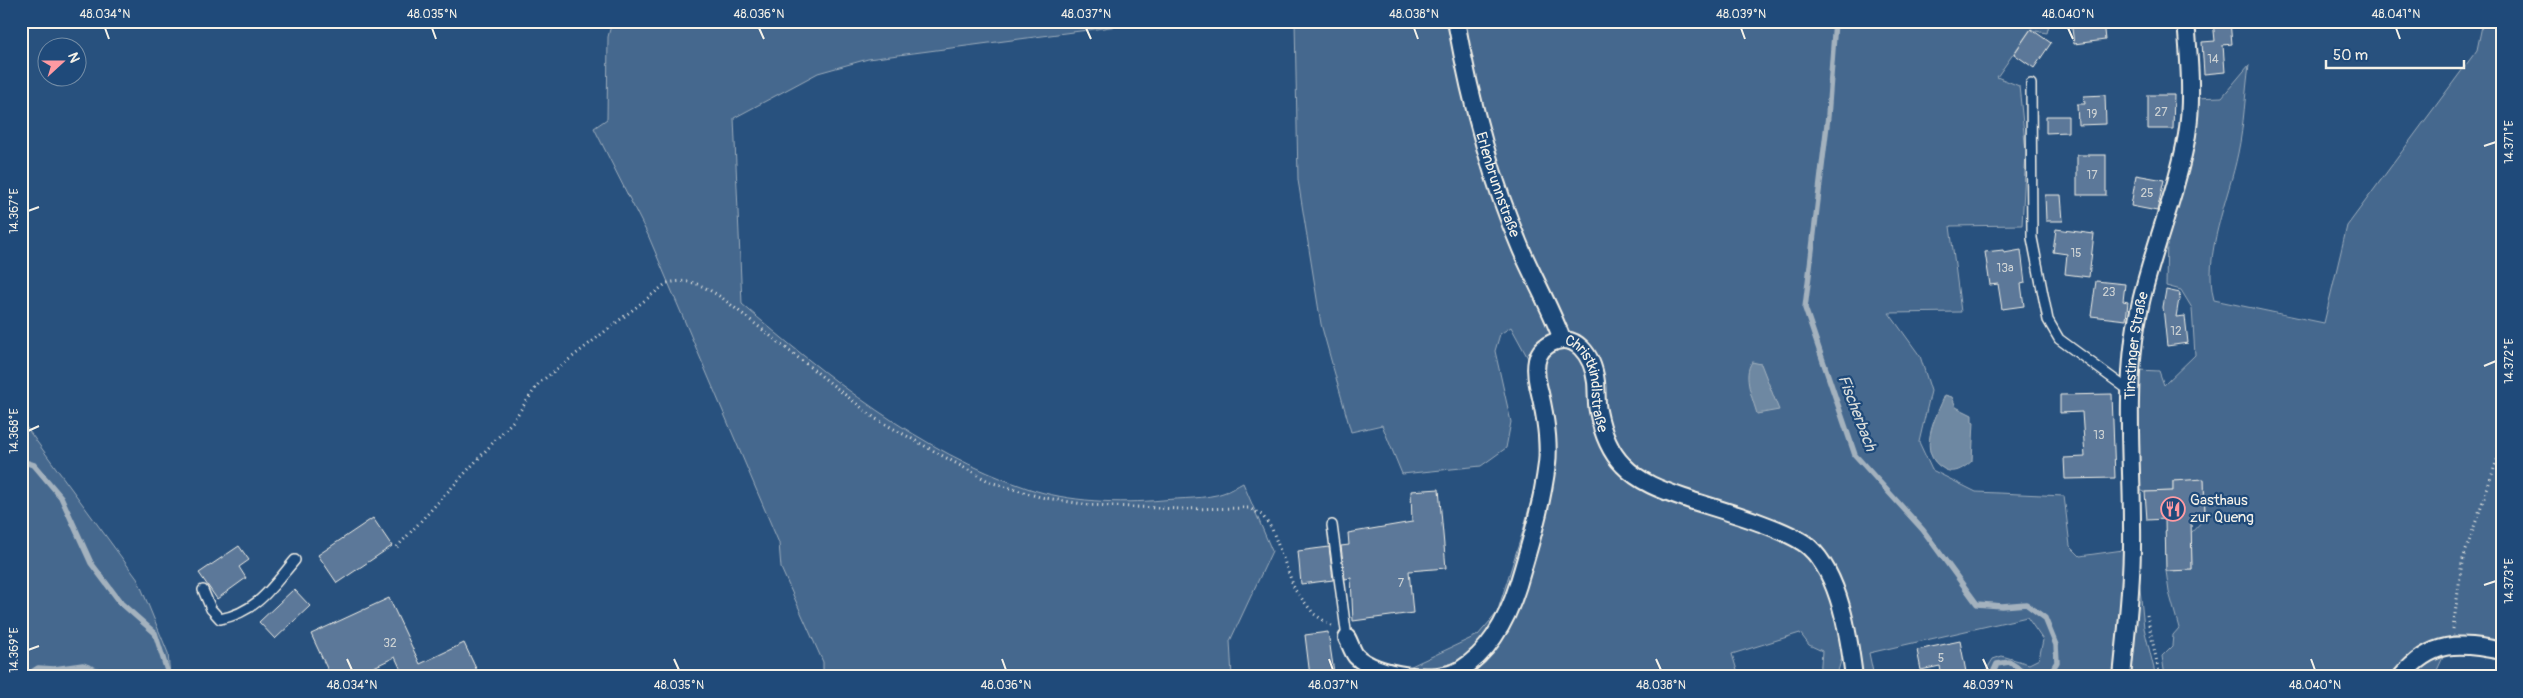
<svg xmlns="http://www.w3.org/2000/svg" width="2523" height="698" viewBox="0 0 2523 698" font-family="Pangolin,sans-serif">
	<rect width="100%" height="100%" fill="#28517e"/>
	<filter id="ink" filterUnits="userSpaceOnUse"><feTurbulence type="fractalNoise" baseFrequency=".02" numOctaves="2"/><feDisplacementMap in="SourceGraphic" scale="10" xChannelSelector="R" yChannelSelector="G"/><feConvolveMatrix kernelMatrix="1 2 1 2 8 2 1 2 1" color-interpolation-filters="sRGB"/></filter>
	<g filter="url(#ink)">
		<g fill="#45688e" stroke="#9cacbb">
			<path d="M612 21H1156L868 59 818 73 734 118 742 304C825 376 922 453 1027 488 1069 502 1119 504 1163 500 1180 498 1207 499 1223 493 1230 491 1237 486 1243 483L1272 551 1230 641 1232 677H823V662L781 568 779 543 648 235 594 128 607 119 608 37Z"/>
			<path d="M1295 21H2050L2047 33 2030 30 1997 77 2019 86 2026 152 2022 225 1950 226 1961 312 1889 313 1920 356 1931 391 1919 442 1932 470 1976 492 2064 496 2070 546 2080 556 2123 550 2124 588 2115 677H2019L2006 672 1994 677H1982L1993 659 2002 656 2029 664 2039 659 2043 640 2027 617 1869 653 1874 677H1860L1844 652 1836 677H1820L1822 651 1809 645 1800 633 1732 654 1739 677H1398L1407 668 1478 635 1497 613 1523 531 1539 469 1537 419 1529 380V360L1511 327 1500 334 1495 351 1511 422 1506 448 1481 466 1402 474 1382 425 1351 432 1321 324 1298 180Z"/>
			<path d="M2483 21H2502V645L2453 635 2434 677H2165L2162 656 2172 646 2173 635 2179 628 2169 592 2166 571 2192 570 2191 533 2205 518 2204 480 2173 481V491L2145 492 2139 490 2138 370 2159 371 2164 385 2195 355 2192 308 2181 290 2166 286 2167 236 2193 150 2195 98 2222 97 2249 65C2245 94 2244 125 2238 153 2229 198 2202 256 2214 300L2324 323 2347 226 2477 50Z"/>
			<path d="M21 420 138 580 168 653 170 677H21Z"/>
			<path d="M2137 559 2144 628 2156 677H2129Z"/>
		</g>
		<g fill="#6e88a2" stroke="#a4b2be">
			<path d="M1752 362 1761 364 1779 410 1757 414C1753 399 1742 376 1752 362Z"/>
			<path d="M1945 395 1952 397 1956 407 1972 415V422H1974L1972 461C1964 468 1954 475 1944 469 1915 453 1936 417 1945 395Z"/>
		</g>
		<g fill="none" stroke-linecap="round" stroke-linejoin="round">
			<g stroke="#a4b2be" stroke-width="5.5">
				<path d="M1835 21 1828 116 1805 308 1855 455 1923 530 1977 604 2002 606 2026 604 2045 618 2056 645 2057 662 2051 672 2031 676 2009 662 1997 664 1991 677"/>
				<path d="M21 461 34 465 61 497 91 563 121 603 155 633 169 677"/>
				<path d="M24 677 38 668 54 669 83 665 115 677"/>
			</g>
		</g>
		<g fill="#5b7899" stroke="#f4f1e8">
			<path d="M2071 21H2103L2105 40 2074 44Z"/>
			<path d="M2213 21H2230L2232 44 2223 45 2225 72 2204 74 2202 42 2215 41Z"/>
			<path d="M2031 29 2051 43 2034 68 2014 54Z"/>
			<path d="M2105 95 2106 124 2078 125 2077 104H2085L2084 96Z"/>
			<path d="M2148 95H2174L2173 129H2148Z"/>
			<path d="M2046 116H2068V132L2046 133Z"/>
			<rect x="2077" y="155" width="29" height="40"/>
			<path d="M2136 175 2164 180 2157 211 2131 206Z"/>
			<path d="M2045 195H2061L2063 221H2046Z"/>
			<path d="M2056 229 2094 234 2089 277 2065 274 2067 254 2053 252Z"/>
			<path d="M2003 250 2004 253 2021 250 2025 283 2021 284 2024 306 2002 309 1998 284 1990 285 1985 252Z"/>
			<path d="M2096 281 2125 284 2123 301 2128 302 2126 320 2091 316Z"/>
			<path d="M2166 290 2180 293 2176 317 2185 316 2188 343 2167 346 2163 307Z"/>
			<path d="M2112 394 2115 478 2065 479 2064 458 2085 457 2082 412 2060 413V395Z"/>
			<path d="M2204 479 2205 518H2191L2192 570 2166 571 2165 519 2147 520 2145 492 2173 491V481Z"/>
			<path d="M1439 489 1446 568 1409 571 1413 613 1353 621 1351 578 1345 579 1341 546 1349 545 1348 533 1412 522 1411 491Z"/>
			<path d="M373 518 392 546 337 583 318 555Z"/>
			<path d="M239 546 249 560 239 567 246 578 217 599 199 573Z"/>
			<path d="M1329 547 1333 580 1301 584 1298 551Z"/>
			<path d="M294 589 310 606 275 639 259 622Z"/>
			<path d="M389 598 420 664 464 643 480 677H392L402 672 395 657 353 677H331L311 634Z"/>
			<path d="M1328 632 1334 673 1310 676 1305 635Z"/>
			<path d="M1960 641 1967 677H1942L1940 666 1921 670 1917 650Z"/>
		</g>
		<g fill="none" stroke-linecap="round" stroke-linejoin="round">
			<g stroke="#f4f1e8" stroke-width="12">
				<g id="service">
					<path d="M2031 84 2032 238 2048 320 2059 339 2130 391"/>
					<path d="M1332 525 1347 638"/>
					<path d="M203 590 211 609 220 619C257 612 272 587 295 560"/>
				</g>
			</g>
			<g stroke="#f4f1e8" stroke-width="20">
				<g id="minor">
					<path id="s1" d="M1456 21C1470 98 1490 177 1521 249 1534 279 1550 307 1562 339"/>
					<path id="s2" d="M1347 638C1350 643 1352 651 1356 656 1375 676 1437 683 1460 670 1491 651 1508 617 1518 585 1530 545 1542 505 1547 464 1550 438 1544 409 1538 385 1535 371 1534 353 1548 345 1575 328 1593 357 1596 382 1597 391 1596 402 1598 411 1602 431 1609 451 1623 465 1642 485 1668 492 1693 501 1721 510 1789 529 1809 547 1840 575 1849 637 1854 677"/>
					<path id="s3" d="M2122 677C2127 627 2133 576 2132 526 2132 464 2126 401 2134 340 2143 269 2175 204 2187 135 2193 98 2189 58 2186 21"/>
					<path d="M2401 677C2431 640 2459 642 2502 651"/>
				</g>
			</g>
			<g stroke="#f4f1e8" stroke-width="3" stroke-dasharray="1 4" stroke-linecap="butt">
				<path d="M397 547 513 421 539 383 667 283C692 278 701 285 721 297L876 419 990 482 1040 497 1089 505 1181 509 1249 508 1262 515 1272 529 1295 590 1314 614 1333 627"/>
				<path d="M2147 615 2160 677"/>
				<path d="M2453 629 2462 562 2497 460 2502 406"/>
			</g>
			<use href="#service" stroke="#1f4a7a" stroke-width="9"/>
			<use href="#minor" stroke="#1f4a7a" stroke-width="16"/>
		</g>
	</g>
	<path fill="none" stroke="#f4f1e8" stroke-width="2" d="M105 28 109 39M432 28 436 39M759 28 764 39M1086 28 1091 39M1414 28 1418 39M1741 28 1745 39M2068 28 2073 39M2396 28 2400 39M2484 146 2496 142M28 211 39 207M2484 366 2496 361M28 431 39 426M2484 585 2496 581M28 650 39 646M347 659 352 670M674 659 679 670M1002 659 1006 670M1329 659 1333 670M1656 659 1661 670M1983 659 1988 670M2311 659 2315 670"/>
	<defs>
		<g id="restaurant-ring" transform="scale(1.25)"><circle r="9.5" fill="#1f4a7a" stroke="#ff9aa2" stroke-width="1.5"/><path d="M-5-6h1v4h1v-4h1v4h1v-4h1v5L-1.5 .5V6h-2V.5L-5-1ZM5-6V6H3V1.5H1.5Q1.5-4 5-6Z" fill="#ff9aa2"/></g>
	</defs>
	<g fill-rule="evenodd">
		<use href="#restaurant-ring" x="2173" y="509"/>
	</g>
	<g text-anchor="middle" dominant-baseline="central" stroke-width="4.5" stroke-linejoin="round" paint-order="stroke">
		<g font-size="12" fill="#ced3d4">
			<text x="2213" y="59">14</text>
			<text x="2161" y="112">27</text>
			<text x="2092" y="114">19</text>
			<text x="2092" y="175">17</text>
			<text x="2147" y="193">25</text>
			<text x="2076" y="253">15</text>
			<text x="2005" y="268">13a</text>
			<text x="2109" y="292">23</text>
			<text x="2176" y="331">12</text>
			<text x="2099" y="435">13</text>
			<text x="1401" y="583">7</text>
			<text x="390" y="643">32</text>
			<text x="1941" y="658">5</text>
		</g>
		<g font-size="15" fill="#f4f1e8" stroke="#1f4a7a">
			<text stroke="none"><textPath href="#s1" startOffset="169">Erlenbrunnstraße</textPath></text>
			<text stroke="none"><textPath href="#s3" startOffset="332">Tinstinger Straße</textPath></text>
			<text stroke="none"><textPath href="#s2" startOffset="555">Christkindlstraße</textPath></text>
		</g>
		<g font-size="15" fill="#f4f1e8" stroke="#1f4a7a" text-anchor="start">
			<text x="2190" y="500">Gasthaus<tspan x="2190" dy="17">zur Queng</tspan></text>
		</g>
		<g font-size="16" font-style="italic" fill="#d9dcda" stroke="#1f4a7a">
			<text transform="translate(1857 413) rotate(69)">Fischerbach</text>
		</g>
	</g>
	<rect width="2523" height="698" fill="none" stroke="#1f4a7a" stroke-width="55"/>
	<g transform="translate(62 62) rotate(69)"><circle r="24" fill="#1f4a7a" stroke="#748da6"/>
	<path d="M0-4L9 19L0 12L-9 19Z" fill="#ff9aa2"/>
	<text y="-8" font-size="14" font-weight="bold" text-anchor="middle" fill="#f4f1e8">N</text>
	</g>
	<path d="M2326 60v8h138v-8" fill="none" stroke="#f4f1e8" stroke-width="2.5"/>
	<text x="2333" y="60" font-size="15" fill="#f4f1e8" stroke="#1f4a7a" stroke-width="4" paint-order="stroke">50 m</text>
	<rect x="28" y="28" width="2468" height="642" fill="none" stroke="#f4f1e8" stroke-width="2"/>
	<g font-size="12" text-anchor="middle" fill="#f4f1e8">
		<text x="105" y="18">48.034°N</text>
		<text x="432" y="18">48.035°N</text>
		<text x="759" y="18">48.036°N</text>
		<text x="1086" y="18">48.037°N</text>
		<text x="1414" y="18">48.038°N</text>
		<text x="1741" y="18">48.039°N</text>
		<text x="2068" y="18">48.040°N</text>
		<text x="2396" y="18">48.041°N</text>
		<text transform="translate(2509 142) rotate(-90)" y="4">14.371°E</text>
		<text transform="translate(14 211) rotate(-90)" y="4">14.367°E</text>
		<text transform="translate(2509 361) rotate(-90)" y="4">14.372°E</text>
		<text transform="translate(14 431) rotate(-90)" y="4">14.368°E</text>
		<text transform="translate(2509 581) rotate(-90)" y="4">14.373°E</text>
		<text transform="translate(14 650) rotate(-90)" y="4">14.369°E</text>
		<text x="352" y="689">48.034°N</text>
		<text x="679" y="689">48.035°N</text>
		<text x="1006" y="689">48.036°N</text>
		<text x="1333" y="689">48.037°N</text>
		<text x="1661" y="689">48.038°N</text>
		<text x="1988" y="689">48.039°N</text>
		<text x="2315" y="689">48.040°N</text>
	</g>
</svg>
